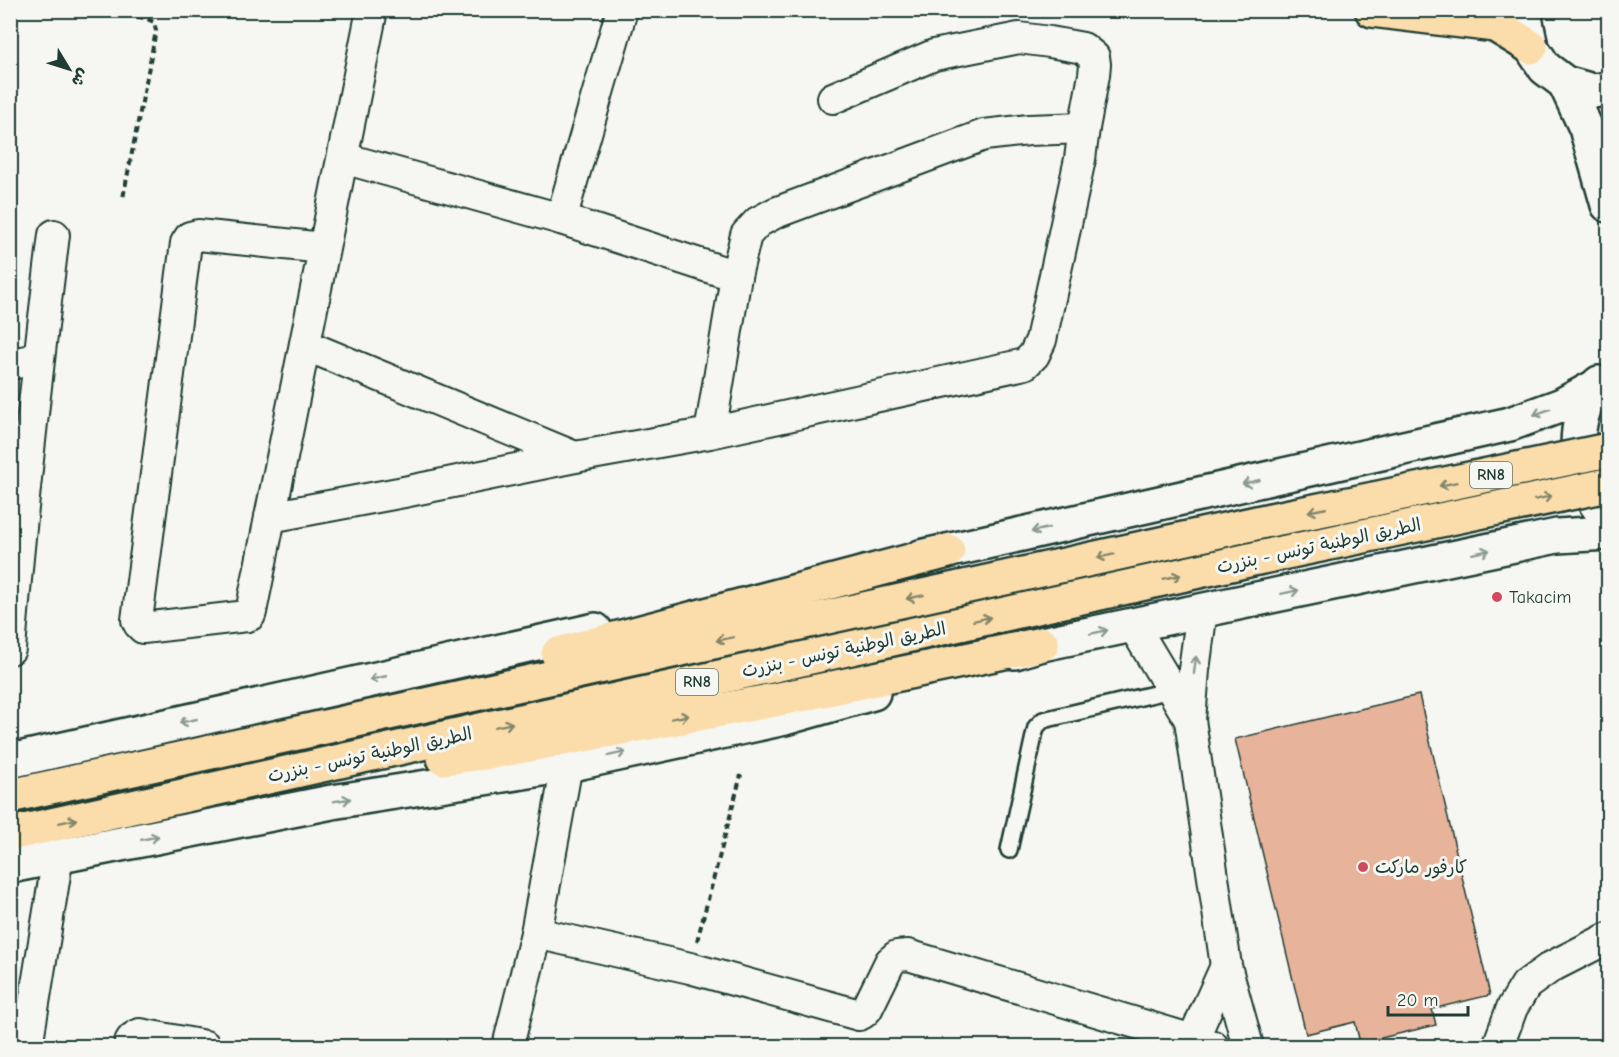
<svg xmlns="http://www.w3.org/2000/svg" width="1619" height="1057" viewBox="0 0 1619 1057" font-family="'Comic Neue','Playpen Sans Arabic',sans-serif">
	<rect width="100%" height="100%" fill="#f6f6f2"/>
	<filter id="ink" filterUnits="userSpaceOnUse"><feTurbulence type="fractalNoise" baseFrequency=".0167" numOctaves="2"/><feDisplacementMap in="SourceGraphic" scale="12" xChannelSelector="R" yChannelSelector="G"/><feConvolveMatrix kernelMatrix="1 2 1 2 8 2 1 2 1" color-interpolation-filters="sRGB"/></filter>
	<g filter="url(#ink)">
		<path fill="#e7b39a" stroke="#1f3d34" stroke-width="1.5" d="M1419 695 1490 995 1432 1009 1436 1025 1360 1043 1355 1022 1306 1034 1235 739Z"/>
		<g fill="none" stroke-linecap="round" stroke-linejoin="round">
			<g stroke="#1f3d34" stroke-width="20">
				<path id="lane" d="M1009 850 1036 727 1043 720 1171 690"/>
			</g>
			<g stroke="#1f3d34" stroke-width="34">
				<g id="street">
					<path d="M833 98 934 55 1019 38 1050 42 1083 48 1094 57 1095 64 1094 75 1084 128"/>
					<path d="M343 158 561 219 736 276"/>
					<path d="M561 219 622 10"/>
					<path d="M324 248 198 235 190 237 186 243 137 620 139 624 143 628 247 616 250 615 251 612 372 10"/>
					<path d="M305 345 575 457"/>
					<path d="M10 364 38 359"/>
					<path d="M270 517 404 492 575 457 710 433 1025 364 1034 355 1041 340 1080 159 1084 128 1029 130 984 135 775 213 758 222 746 235 736 276 710 433"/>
					<path d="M1202 610 1194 670 1190 720 1226 966 1248 1046"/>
					<path d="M1133 625 1190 720"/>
					<path d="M10 649C21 511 37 373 54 235"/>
					<path d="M536 933 690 968 859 1015 863 1013 867 1009 890 962 897 956 908 955 1213 1046"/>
					<path d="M27 1046 58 856"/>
					<path d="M129 1046C130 1039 133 1037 140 1034L205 1046"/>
					<path d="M508 1046 536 933 567 765"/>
					<path d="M1190 1046 1226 966"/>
					<path d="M1498 1046 1512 1008 1526 985 1551 967 1608 938"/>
				</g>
			</g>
			<g stroke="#1f3d34" stroke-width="38">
				<g id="secondary">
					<path d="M1527 10 1525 17 1531 47 1545 68 1565 83 1593 91 1608 89"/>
					<path d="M1565 83 1586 128 1608 205"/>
					<path d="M1599 383C1568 418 1572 486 1608 517"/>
					<path d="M920 557 1510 424 1562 405 1595 387"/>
					<path d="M1015 652 1042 644 1557 536 1608 533"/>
					<path d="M10 761 595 630"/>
					<path d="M10 866 332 802 567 765 785 718 873 693"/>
				</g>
			</g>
			<g stroke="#1f3d34" stroke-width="38">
				<g id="highway">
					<path d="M1372 10 1495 25 1531 47"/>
					<path d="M558 654 948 551"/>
					<path d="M444 758 492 752 780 699 1042 644"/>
					<path d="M10 796 1270 520 1374 499"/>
					<path d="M10 834 1258 558 1383 532"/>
				</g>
			</g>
			<g stroke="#1f3d34" stroke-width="4" stroke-dasharray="6 4.5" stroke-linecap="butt">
				<path d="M96 10 145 18 154 22 156 31 123 198"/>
				<path d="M697 941 741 775"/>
			</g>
			<use href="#lane" stroke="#f6f6f2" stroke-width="15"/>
			<use href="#street" stroke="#f6f6f2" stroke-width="30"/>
			<use href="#secondary" stroke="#f6f6f2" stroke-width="33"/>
			<use href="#highway" stroke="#fbddab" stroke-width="33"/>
			<g stroke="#1f3d34" stroke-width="38" stroke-linecap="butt">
				<g id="highway-bridge">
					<path d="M1374 499 1608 450"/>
					<path d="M1383 532 1608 485"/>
				</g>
			</g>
			<use href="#highway-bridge" stroke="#fbddab" stroke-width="33"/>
		</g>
		<defs><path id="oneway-shaft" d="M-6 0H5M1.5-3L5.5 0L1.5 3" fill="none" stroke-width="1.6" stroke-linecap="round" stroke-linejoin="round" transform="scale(1.5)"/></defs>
		<g stroke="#8a9a93">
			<use href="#oneway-shaft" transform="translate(1542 412) rotate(160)"/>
			<use href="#oneway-shaft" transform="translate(1251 482) rotate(167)"/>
			<use href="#oneway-shaft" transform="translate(1040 530) rotate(167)"/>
			<use href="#oneway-shaft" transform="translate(1481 552) rotate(-12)"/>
			<use href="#oneway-shaft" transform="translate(1290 592) rotate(-12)"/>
			<use href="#oneway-shaft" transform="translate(1099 632) rotate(-12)"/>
			<use href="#oneway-shaft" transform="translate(1195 665) rotate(-83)"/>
			<use href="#oneway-shaft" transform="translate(378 678) rotate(167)"/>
			<use href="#oneway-shaft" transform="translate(188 721) rotate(167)"/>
			<use href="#oneway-shaft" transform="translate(617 754) rotate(-12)"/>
			<use href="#oneway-shaft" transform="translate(342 800) rotate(-9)"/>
			<use href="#oneway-shaft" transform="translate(150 838) rotate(-11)"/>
		</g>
		<g stroke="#82856a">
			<use href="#oneway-shaft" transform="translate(1448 484) rotate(168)"/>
			<use href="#oneway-shaft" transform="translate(1543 498) rotate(-12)"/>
			<use href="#oneway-shaft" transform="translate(1317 510) rotate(169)"/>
			<use href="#oneway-shaft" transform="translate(1106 556) rotate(168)"/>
			<use href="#oneway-shaft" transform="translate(1172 577) rotate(-12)"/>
			<use href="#oneway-shaft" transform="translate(915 597) rotate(168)"/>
			<use href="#oneway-shaft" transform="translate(982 619) rotate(-12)"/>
			<use href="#oneway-shaft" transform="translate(725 639) rotate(168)"/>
			<use href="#oneway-shaft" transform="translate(680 717) rotate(-10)"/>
			<use href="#oneway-shaft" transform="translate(504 725) rotate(-12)"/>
			<use href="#oneway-shaft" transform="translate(68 821) rotate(-12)"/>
		</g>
	</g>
	<g fill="#d1495b" stroke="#f6f6f2" stroke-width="2">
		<circle cx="1497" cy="597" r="6"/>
		<circle cx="1363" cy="867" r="6"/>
	</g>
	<g text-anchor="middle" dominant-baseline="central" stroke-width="6" stroke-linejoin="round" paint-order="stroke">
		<g fill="#f6f6f2" stroke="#60746d" stroke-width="1.5">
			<rect x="1470" y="462" width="42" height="26" rx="4.5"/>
			<rect x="676" y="669" width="42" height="26" rx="4.5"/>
		</g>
		<g font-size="16" font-weight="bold" fill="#1f3d34">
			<text x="1491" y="475">RN8</text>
			<text x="697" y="682">RN8</text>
		</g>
		<g font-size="18" fill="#1f3d34" stroke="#f6f6f2">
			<text transform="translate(1319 546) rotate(-12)">الطريق الوطنية تونس - بنزرت</text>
			<text transform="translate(844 650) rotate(-12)">الطريق الوطنية تونس - بنزرت</text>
			<text transform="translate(370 755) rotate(-12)">الطريق الوطنية تونس - بنزرت</text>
		</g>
		<g font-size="18" fill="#1f3d34" stroke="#f6f6f2" text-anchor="start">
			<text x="1509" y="597">Takacim</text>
			<text x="1375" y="867">كارفور ماركت</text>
		</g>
	</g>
	<rect width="1619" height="1057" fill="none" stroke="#f6f6f2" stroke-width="36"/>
	<rect x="18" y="18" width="1583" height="1021" fill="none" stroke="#1f3d34" stroke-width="2" filter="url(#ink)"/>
	<g transform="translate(69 69) rotate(128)" stroke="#f6f6f2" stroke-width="4.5" paint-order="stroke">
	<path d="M0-4.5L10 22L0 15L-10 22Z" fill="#1f3d34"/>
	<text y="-9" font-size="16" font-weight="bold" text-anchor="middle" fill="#1f3d34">ش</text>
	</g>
	<path d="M1388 1006v9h80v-9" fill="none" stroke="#1f3d34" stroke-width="3"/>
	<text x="1397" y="1006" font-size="18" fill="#1f3d34" stroke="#f6f6f2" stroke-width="4.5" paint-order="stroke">20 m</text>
</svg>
